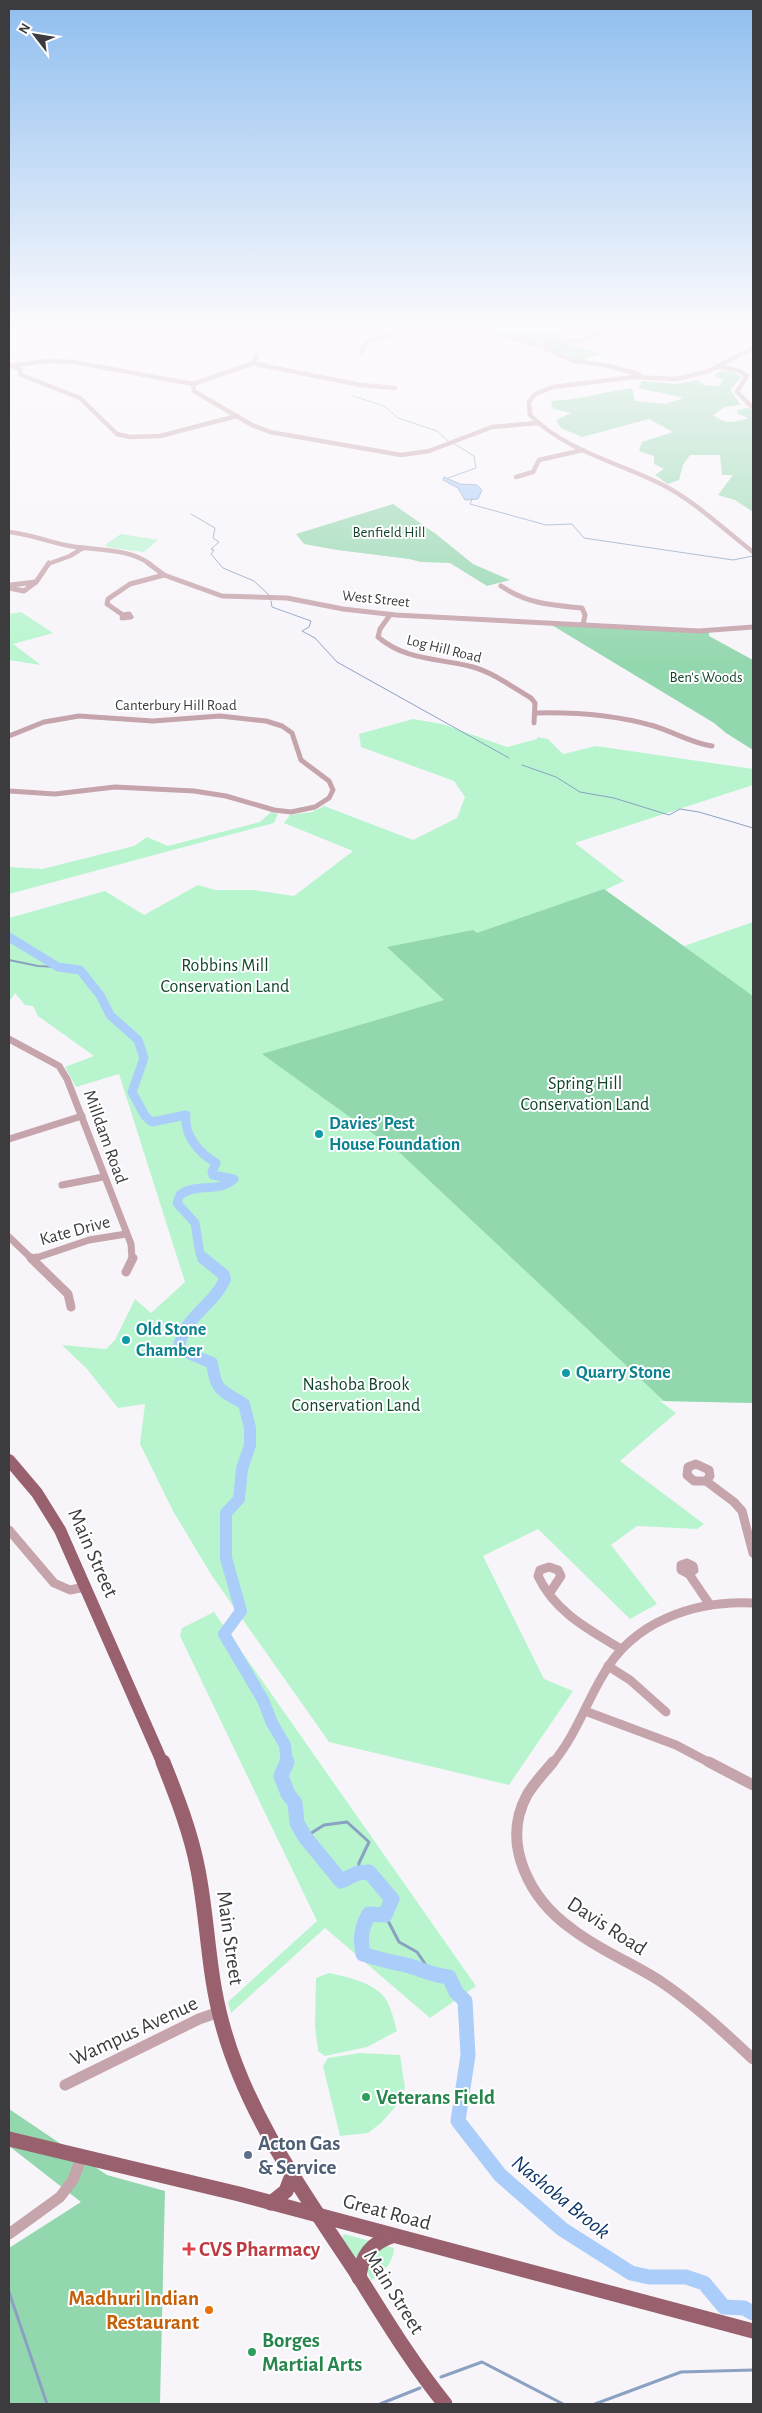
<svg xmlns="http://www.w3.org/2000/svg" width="762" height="2413" viewBox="0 0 762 2413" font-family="'Alegreya Sans',sans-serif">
	<rect width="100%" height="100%" fill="#f8f5fa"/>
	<g fill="#b8f5cf">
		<path d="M121 534 158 540 144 552 106 547V544Z"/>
		<path d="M21 612 53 633 13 644 41 665 9 660V614Z"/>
		<path d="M413 719 442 724 507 747 537 739V737L548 739 563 754 596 746 753 769V785L575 843 624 881 605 890 684 946 753 922V1403L660 1401 676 1413 620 1461 704 1524 697 1529 637 1526 611 1545 657 1604 630 1619 538 1529 483 1556 544 1679 573 1691 509 1785 329 1742 212 1576 173 1511 140 1444 145 1404 118 1408 87 1369 62 1345 106 1349 115 1340 135 1299 151 1313 185 1282 119 1074 76 1087 65 1067 94 1056 38 1016 33 1006 25 1005 15 993 9 1002V918L105 891 144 915 198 885 215 890H254L294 896 353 851 284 823 290 815 312 812 324 806 413 840 457 818 465 797 454 781 361 747 359 734Z"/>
		<path d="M271 812 278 814 274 823 9 894V867L42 869 134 846 147 837 168 846 260 822Z"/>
		<path d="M214 1612 476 1986 430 2018 325 1928 231 2013 228 2002 317 1921 180 1636 182 1628Z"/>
		<path d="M329 1973C347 1977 373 1982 385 1998 391 2006 394 2021 397 2031L367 2047 325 2056 318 2051 315 2026 316 1978Z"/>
		<path d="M360 2053 400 2055 405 2088 396 2106 381 2123 368 2133 340 2136 323 2066 328 2058Z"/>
		<path d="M344 2234 370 2241 364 2246 357 2261 342 2238Z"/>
		<path d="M387 2246 394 2248C394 2261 383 2275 371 2280L367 2271 371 2253Z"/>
	</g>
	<g fill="#93d7ae">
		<path d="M501 328H560L555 331 568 336 539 345 500 332Z"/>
		<path d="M562 342 602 354 586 358 583 362 546 347Z"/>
		<path d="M720 371 732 372 742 377 730 390 741 405 725 407 713 415C726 425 734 422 749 418L738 414 737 410 749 408 753 411V512L735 500 718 495 733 475H722L720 455H690L683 465 679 480 668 484 655 475 664 469 654 464V456L639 451 642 442 673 432 649 419 582 437 561 428 556 420 571 413 553 409 551 401C579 400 604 392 632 388L635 401 665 404 684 398 638 388 642 381 676 384 697 380 704 385 720 386 723 380 714 375Z"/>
		<path d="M393 504 436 534 473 564 510 580 487 586 450 563 421 562 409 559 337 550 304 544 296 534Z"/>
		<path d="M550 624 709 632V636L753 660V750L726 733 714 723Z"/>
		<path d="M604 889 753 996V1403L664 1401 400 1153 262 1054 444 1000 387 947 473 930 477 933Z"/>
		<path d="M9 2109 107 2175 165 2191 160 2404H9V2248L81 2202 9 2146Z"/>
	</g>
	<path fill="#abcdf9" stroke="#8aa1c1" d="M444 477 460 484 477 485 482 490 478 499 465 500 458 488 443 480Z"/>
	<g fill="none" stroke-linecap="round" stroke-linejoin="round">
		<g stroke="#8aa1c1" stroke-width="1">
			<path d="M353 396 384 406 398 418 437 431 448 441"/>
			<path d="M448 478 476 468 474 456 453 443"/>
			<path d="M472 499 470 504 546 525 572 524 584 538 733 560 753 556"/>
			<path d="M191 514 215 528 213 538 219 542 211 549 214 550 211 554 223 568 254 581 269 595"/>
			<path d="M271 601 272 607 311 621 309 627 302 631 315 638 337 662 509 758"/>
			<path d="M522 765 556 777 580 792 614 798 669 815 680 809 699 812 753 828"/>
		</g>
		<path stroke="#8aa1c1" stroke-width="2" d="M9 960 38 966 58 967"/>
		<g stroke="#8aa1c1" stroke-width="3">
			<path d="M305 1837 324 1825 347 1822 369 1842 359 1863 358 1873"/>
			<path d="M385 1915 399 1942 417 1952 430 1971"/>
			<path d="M9 2292 47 2404"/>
			<path d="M441 2377 482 2362 563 2404"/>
			<path d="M380 2404 420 2388"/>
			<path d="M595 2404 681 2372 753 2370"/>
		</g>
		<path stroke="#abcdf9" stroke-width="9" d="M9 937 58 967 80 970 100 995 110 1015 138 1040 144 1058 132 1092 145 1116 152 1122 186 1115C184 1136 199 1153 216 1163L212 1172 213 1175 234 1179C218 1194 196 1182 180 1195L177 1203 195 1223 200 1254 204 1259"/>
		<path stroke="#abcdf9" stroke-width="12" d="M203 1258 224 1275 225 1279C214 1306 181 1318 179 1349L212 1363C216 1392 220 1389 244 1404L250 1428V1445L242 1469 239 1499 226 1513V1558L241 1611 224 1634 263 1700 272 1723 285 1745 287 1764"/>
		<path stroke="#abcdf9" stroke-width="15" d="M287 1762 281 1776 288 1794 295 1803 297 1823 305 1837 341 1881 358 1873 369 1872 392 1899 385 1915 369 1914C361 1928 360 1939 363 1954 380 1960 393 1962 410 1966 423 1970 435 1976 449 1977L456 1992 465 2001 468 2055 458 2121 500 2175 562 2229 631 2273 649 2277H686L704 2283 724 2307 744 2308 753 2313"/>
		<g stroke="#c6a4ab" stroke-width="4.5">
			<path d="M481 328 540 346 573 361 604 365 639 374"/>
			<path d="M298 329 300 328"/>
			<path d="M540 346 559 341H580L598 333 589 328"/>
			<path d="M753 348 709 371 690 376 675 379 634 377 553 387 535 394 529 402 530 415C566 451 617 462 661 484 695 501 723 529 753 552"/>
			<path d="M361 352 367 341 382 338 405 328"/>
			<path d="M256 356 254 363 262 366 267 365 260 364"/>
			<path d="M9 366 49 361 73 362 193 384 194 391 197 393 252 425 270 432 401 455 429 451 492 427 538 423"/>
			<path d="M13 366 20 369 21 375 80 398 117 434 130 437 160 436 237 416"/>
			<path d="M265 366 361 385 395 388"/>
			<path d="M717 366 739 371 747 376 737 392 753 408"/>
			<path d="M193 384 254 363"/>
			<path d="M516 477 533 472 539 460 583 450"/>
			<path d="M9 532C29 534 46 541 65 545 92 551 127 547 150 564"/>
			<path d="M48 564 70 556 83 548"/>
		</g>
		<g stroke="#c6a4ab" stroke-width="5">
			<path d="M148 563 164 575 222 596 287 598 343 609 396 615 699 631 753 627"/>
			<path d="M36 582 24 591 9 588 11 585Z"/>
			<path d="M36 582 49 563"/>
			<path d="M501 586C528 604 551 605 582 608L585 615 583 625"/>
			<path d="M129 614 131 617 122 618 123 615Z"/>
			<path d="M123 615 107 604 108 599 130 584 164 575"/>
			<path d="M390 615 380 629 378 637C406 661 439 658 473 667 494 673 512 687 531 698L535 703 534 723"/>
			<path d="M535 713C575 712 615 715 654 726 674 732 691 743 712 746"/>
			<path d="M9 736 44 722 79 716 153 721 220 716 266 721 282 726 292 733 301 760 329 781 333 790 329 798 315 807 291 812 274 810 226 796 194 791 115 787 55 794 9 791"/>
		</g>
		<g stroke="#c6a4ab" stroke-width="7">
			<path d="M9 1039 59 1066 67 1079 131 1244 132 1259"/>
			<path d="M9 1139 82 1116"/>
			<path d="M62 1185 103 1177"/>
			<path d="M9 1237 32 1259"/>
			<path d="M33 1259 89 1240 126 1234"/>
		</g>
		<g stroke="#c6a4ab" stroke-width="9">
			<path d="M31 1258 68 1294 71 1307"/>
			<path d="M33 1259 36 1258"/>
			<path d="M126 1272 133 1258"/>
			<path d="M696 1464 709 1470 710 1476 706 1481H694L687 1475 688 1467Z"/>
			<path d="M706 1481 734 1502 742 1511 753 1553"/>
			<path d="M9 1530 54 1583 70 1590 85 1587"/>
			<path d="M687 1563 693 1566 694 1570 689 1574 681 1570V1565Z"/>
			<path d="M689 1574 710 1605"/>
			<path d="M549 1594 561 1576 558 1570 549 1567 540 1570 538 1576C555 1612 588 1629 621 1649"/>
			<path d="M608 1666 630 1680 666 1712"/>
			<path d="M585 1711 676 1745 712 1764"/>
			<path d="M552 1764C575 1737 585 1705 603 1675 633 1621 695 1600 753 1603"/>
		</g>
		<g stroke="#c6a4ab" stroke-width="11">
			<path d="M553 1762C544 1773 534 1783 527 1795 500 1845 531 1900 572 1929 599 1950 632 1963 660 1981 694 2004 724 2032 753 2059"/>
			<path d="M709 1762 753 1785"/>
			<path d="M65 2085 199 2019 219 2012"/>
			<path d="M9 2234 60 2197 73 2180 82 2156"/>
		</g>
		<path stroke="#99606e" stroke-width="12" d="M9 1460 37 1493 60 1530 163 1764"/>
		<g stroke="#99606e" stroke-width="15">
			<path d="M163 1762C177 1797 191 1833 198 1870 208 1921 208 1973 222 2023 246 2114 303 2192 354 2269 383 2315 411 2362 445 2404"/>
			<path d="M9 2139 239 2194 753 2331"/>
			<path d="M271 2203 286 2191 293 2173"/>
			<path d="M359 2278C361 2256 371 2243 392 2236"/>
		</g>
	</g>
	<linearGradient id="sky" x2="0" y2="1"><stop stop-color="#8fbeef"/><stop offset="0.49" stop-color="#fcfafd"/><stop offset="1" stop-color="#fcfafd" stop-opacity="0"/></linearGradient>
	<rect width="762" height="666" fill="url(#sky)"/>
	<g fill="#0f9aa8" stroke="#fff" stroke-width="2">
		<circle cx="319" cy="1134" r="5"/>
		<circle cx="126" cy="1340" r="5"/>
		<circle cx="566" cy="1373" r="5"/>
	</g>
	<g fill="#2e9e5b" stroke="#fff" stroke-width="2">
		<circle cx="366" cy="2097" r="5"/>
		<circle cx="252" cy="2352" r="5"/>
	</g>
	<circle fill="#5c6f8a" stroke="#fff" stroke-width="2" cx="248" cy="2155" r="5"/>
	<path fill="#e0444e" stroke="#fff" stroke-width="2" d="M186.5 2241.5h5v5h5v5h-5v5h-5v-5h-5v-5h5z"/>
	<circle fill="#e8710a" stroke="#fff" stroke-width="2" cx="209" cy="2310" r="5"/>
	<g text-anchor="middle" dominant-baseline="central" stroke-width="4" stroke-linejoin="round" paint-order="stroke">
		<g font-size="15" fill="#12462c" stroke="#fff">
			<text x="389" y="532">Benfield Hill</text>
			<text x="706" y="677">Ben's Woods</text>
		</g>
		<g font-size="15" fill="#3c3b3d" stroke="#fff">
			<text transform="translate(376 599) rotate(6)">West Street</text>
			<text transform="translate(444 649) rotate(14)">Log Hill Road</text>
			<text x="176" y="705">Canterbury Hill Road</text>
		</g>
		<g font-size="18" fill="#12462c" stroke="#fff">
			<text x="225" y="966">Robbins Mill<tspan x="225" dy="21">Conservation Land</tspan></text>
			<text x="585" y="1084">Spring Hill<tspan x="585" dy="21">Conservation Land</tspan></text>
			<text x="356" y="1385">Nashoba Brook<tspan x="356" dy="21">Conservation Land</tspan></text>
		</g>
		<g font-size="18" font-weight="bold" fill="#0d838f" stroke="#fff" text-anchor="start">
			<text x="329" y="1124">Davies’ Pest<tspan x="329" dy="21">House Foundation</tspan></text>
			<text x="136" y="1330">Old Stone<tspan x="136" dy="21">Chamber</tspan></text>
			<text x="576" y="1373">Quarry Stone</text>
		</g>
		<g font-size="18" fill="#3c3b3d" stroke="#fff">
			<text transform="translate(105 1137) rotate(70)">Milldam Road</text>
			<text transform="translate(75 1231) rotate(-15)">Kate Drive</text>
		</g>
		<g font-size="21" fill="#3c3b3d" stroke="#fff">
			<text transform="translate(93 1553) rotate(66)">Main Street</text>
			<text transform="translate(607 1926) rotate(33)">Davis Road</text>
			<text transform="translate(230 1938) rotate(82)">Main Street</text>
			<text transform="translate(134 2031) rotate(-25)">Wampus Avenue</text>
			<text transform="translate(387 2212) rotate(15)">Great Road</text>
			<text transform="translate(394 2292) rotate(58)">Main Street</text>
		</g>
		<g font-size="21" font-weight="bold" fill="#27864d" stroke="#fff" text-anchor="start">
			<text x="376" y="2097">Veterans Field</text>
			<text x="262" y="2340">Borges<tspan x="262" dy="24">Martial Arts</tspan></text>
		</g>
		<g font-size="21" font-weight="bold" fill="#4e5e75" stroke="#fff" text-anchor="start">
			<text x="258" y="2143">Acton Gas<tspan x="258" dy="24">&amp; Service</tspan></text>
		</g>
		<g font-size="21" font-weight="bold" fill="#be3a42" stroke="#fff" text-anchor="start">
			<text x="199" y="2249">CVS Pharmacy</text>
		</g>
		<g font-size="21" font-weight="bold" fill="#c56008" stroke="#fff" text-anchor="end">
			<text x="199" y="2298">Madhuri Indian<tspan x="199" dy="24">Restaurant</tspan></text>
		</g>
		<g font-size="22" font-style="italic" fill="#103869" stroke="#fff">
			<text transform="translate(561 2197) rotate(39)">Nashoba Brook</text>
		</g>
	</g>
	<rect width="762" height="2413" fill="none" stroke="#3c3b3d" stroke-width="20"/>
	<g transform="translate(35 35) rotate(301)" stroke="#ffffff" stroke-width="4" paint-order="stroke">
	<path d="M0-4L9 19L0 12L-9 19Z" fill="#3c3b3d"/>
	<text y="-8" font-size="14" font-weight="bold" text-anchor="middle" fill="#3c3b3d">N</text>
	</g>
</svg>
